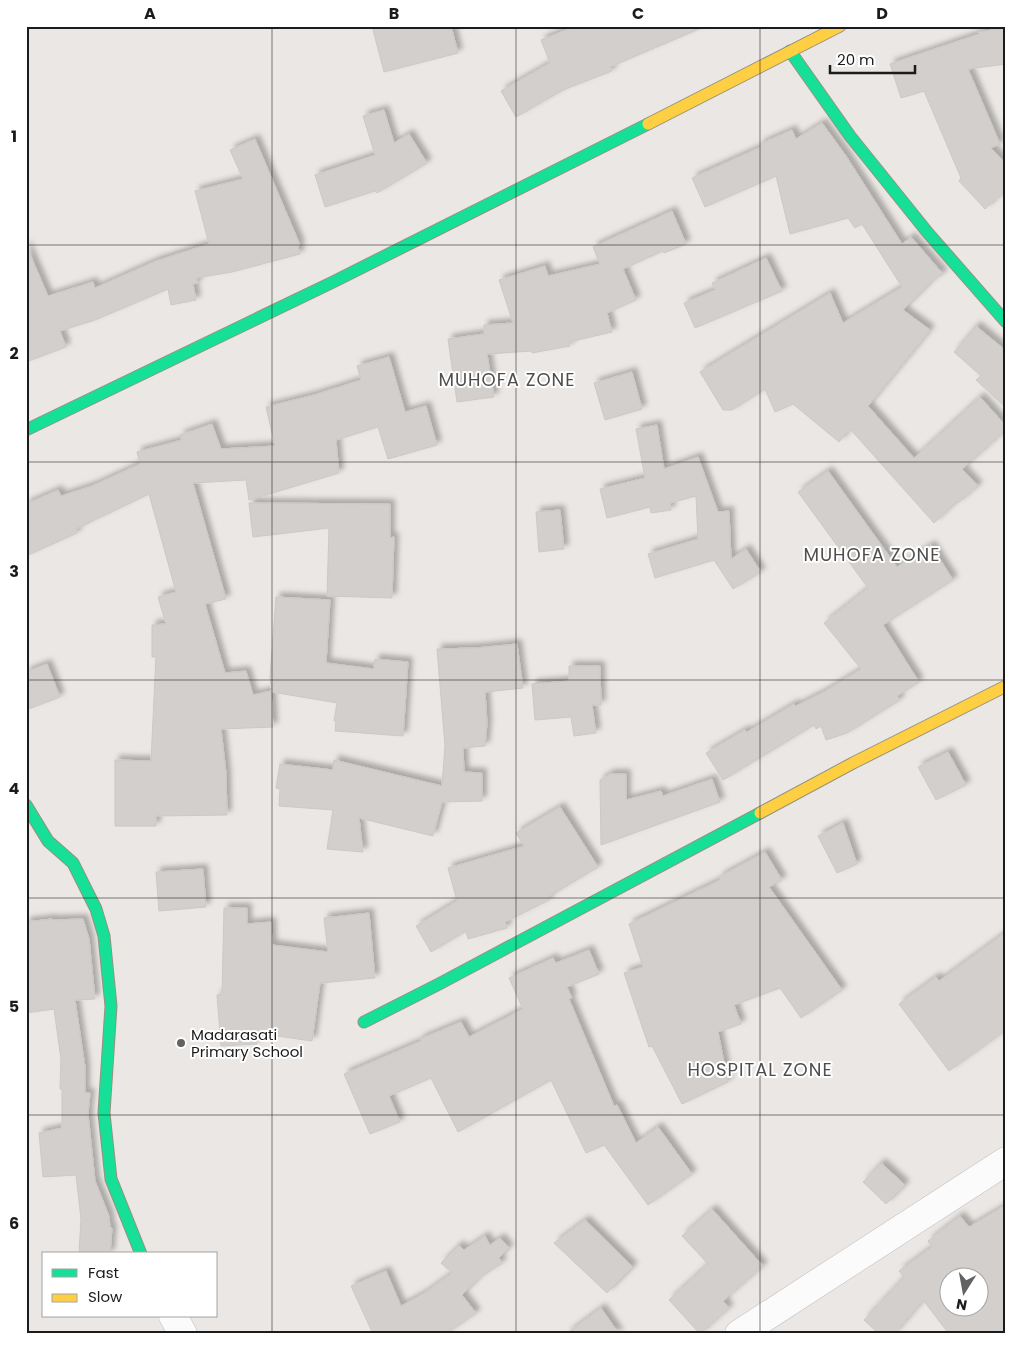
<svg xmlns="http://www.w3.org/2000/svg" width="1032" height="1360" viewBox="0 0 1032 1360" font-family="Poppins,sans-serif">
	<defs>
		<filter id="shadow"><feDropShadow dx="4.5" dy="-4.5" stdDeviation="2.5" flood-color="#0004"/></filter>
	</defs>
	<rect width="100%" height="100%" fill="#eae7e4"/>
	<g fill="#d2cfcc" stroke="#cdc8c5" fill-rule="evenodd" filter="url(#shadow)">
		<path d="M372 26H451L458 53 384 72Z"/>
		<path d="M576 26H706L610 67 612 71 563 90 516 117 501 91 550 63 541 40Z"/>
		<path d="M1006 28V64L968 69 1000 144 991 148 1006 164V190L985 209 959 181 961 178 924 91 901 98 890 64 979 34 978 32Z"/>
		<path d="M384 110 394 143 409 134 427 163 377 193 375 191 325 207 315 175 375 155 363 116Z"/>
		<path d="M822 123 846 156 902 244 911 237 943 274 932 281 903 310 930 330 868 406 914 458 980 397 1006 426V430L962 469 978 486 958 503 957 501 934 523 850 429 839 442 793 404 775 412 765 389 732 410H723L700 372 830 293 843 323 902 287 862 224 855 228 848 218 790 234 776 176 705 207 692 178 761 147 760 144 792 130 796 139Z"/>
		<path d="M255 139 300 245 298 247 300 254 232 272 196 278 198 283 193 284 196 300 171 305 168 289 95 320 60 331 66 347 26 362V245L48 296 93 282 95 288 156 261 209 244 195 191 243 179 230 150Z"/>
		<path d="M672 211 686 244 664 253 663 251 623 269 636 300 607 313 612 332 569 342 570 346 532 353V351L487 354 494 397 457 402 448 339 484 334V335V325L513 323 499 280 545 266 548 276 600 264 593 247Z"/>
		<path d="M766 258 782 291 695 328 684 303 715 290 712 283Z"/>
		<path d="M976 326 1005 350 1006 349V408L976 380 981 376 954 352Z"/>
		<path d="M389 357 405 412 426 406 437 445 388 459 378 427 336 440 339 473 249 500 246 480 193 483 226 599 205 604 225 673 246 671 253 695 271 691 273 727 221 729 226 773 227 815 156 816V826H115V760L151 761 156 657H152V625L166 624 158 597 176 592 149 494 76 529 77 533 26 556V504L58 490 61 496 92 486 140 464 137 452 182 440 180 435 212 424 221 449 275 446 266 407 314 395 361 380 357 366Z"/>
		<path d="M632 372 642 409 605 420 594 383Z"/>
		<path d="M657 425 664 469 698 457 718 512 729 511 731 559 746 549 761 572 733 589 714 560 655 578 648 554 698 539 696 496 670 503 671 510 651 513 650 507 607 518 600 489 645 478 636 429Z"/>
		<path d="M828 471 897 567 931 545 953 580 883 625 919 682 897 696 900 700 847 733 826 740 821 726 816 729 814 725 723 780 706 753 745 730 747 732 794 704 796 706 824 692 861 669 824 623 868 588 798 492Z"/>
		<path d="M249 503 390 504V538L394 537 392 598 327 596 329 528 253 537Z"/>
		<path d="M560 510 564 549 539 552 536 512Z"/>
		<path d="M276 597 330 600 326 663 374 669 375 659 408 662 403 736 335 731 336 721H334L337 703 272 692 270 677Z"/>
		<path d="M517 644 523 688 485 692 487 723 485 746 463 748 464 772 482 773V801L442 802 433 836 359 818 363 852 327 849 333 810 279 806 280 789 276 788 280 764 333 770 334 760 442 786 445 746 437 649 476 648Z"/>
		<path d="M47 664 60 697 26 710V672Z"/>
		<path d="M569 666H600L601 705H592L596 733 574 736 571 717 535 720 532 684 569 681Z"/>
		<path d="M948 752 966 785 936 800 918 767Z"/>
		<path d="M610 774H626V800L661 791 663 796 712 779 720 802 601 845 600 780Z"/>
		<path d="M560 807 598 867 548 897 549 900 505 922 507 928 468 939 466 931 431 952 416 926 457 901 448 868 524 846 516 833Z"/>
		<path d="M843 823 857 864 837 873 818 836Z"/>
		<path d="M765 852 782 880 769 887 842 990 801 1018 780 988 734 1005 741 1024 718 1032 728 1082 682 1104 652 1046 649 1047 624 973 643 967 629 924 720 880 719 877Z"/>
		<path d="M203 869 206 907 159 911 156 872Z"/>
		<path d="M224 908H247V924L271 922 272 945 328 952 324 918 369 913 375 978 320 983 312 1041 256 1033 257 1044 221 1046 217 995 222 994Z"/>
		<path d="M52 919 53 920 83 919 89 939 95 999 75 1000 85 1067V1093H90L88 1114 95 1181 109 1216 110 1227 112 1228 110 1254H79L81 1219 76 1175 43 1177 39 1133 62 1128V1089H60L61 1059 54 1009 26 1013V922Z"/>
		<path d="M1006 932V1030L949 1071 899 1004 936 977 939 981Z"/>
		<path d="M589 950 599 974 567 987 572 998 569 999 614 1106 617 1105 636 1143 658 1127 692 1174 648 1205 604 1145 586 1153 551 1080 458 1132 431 1078 389 1096 400 1122 370 1134 344 1074 421 1041 420 1039 461 1022 469 1037 523 1009 509 978 553 958 556 963Z"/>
		<path d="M881 1163 905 1185 886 1204 863 1182Z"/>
		<path d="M1006 1205V1334H949L923 1300 894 1334H879L864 1320 904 1277 899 1271 932 1247 928 1241 960 1216 969 1227ZM950 1278H980V1308H950Z"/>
		<path d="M712 1209 763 1266 723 1301 729 1308 700 1334 669 1300 708 1264 682 1236Z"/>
		<path d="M585 1220 633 1267 607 1293 554 1243Z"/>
		<path d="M485 1236 490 1245 500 1238 509 1248 499 1258 502 1263 479 1278 462 1295 476 1313 446 1334H373L351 1286 386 1271 401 1306 423 1294 452 1273 441 1263 459 1245 464 1250Z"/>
		<path d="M601 1308 619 1334H566Z"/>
	</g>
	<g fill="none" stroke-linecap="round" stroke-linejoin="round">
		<g stroke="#c2c1c0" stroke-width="29">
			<g id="street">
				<path d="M173 1316 183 1334"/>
				<path d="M739 1334 1006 1161"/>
			</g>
		</g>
		<g stroke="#95937c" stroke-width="13">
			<g id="fast">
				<path d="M790 51 850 136 928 233 1006 322"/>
				<path d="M26 430 333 282 648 124"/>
				<path d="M26 805 48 841 73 863 96 909 104 936 111 1006 104 1113 111 1179 141 1254"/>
				<path d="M364 1022 439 984 760 813"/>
			</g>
		</g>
		<g stroke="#95937c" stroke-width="13">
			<g id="slow">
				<path d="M648 124 840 26"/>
				<path d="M760 813 853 763 1006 686"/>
			</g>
		</g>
		<use href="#street" stroke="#fcfbfb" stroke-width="28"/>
		<use href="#fast" stroke="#16e098" stroke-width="11"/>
		<use href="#slow" stroke="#ffcf43" stroke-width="11"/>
	</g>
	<path fill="none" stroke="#1b1b1b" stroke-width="1" stroke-opacity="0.55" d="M272 26V1334M516 26V1334M760 26V1334M26 245H1006M26 462H1006M26 680H1006M26 898H1006M26 1115H1006"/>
	<circle fill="#636261" stroke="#fff" stroke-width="2" cx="181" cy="1043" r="5"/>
	<g text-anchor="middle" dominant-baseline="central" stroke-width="4" stroke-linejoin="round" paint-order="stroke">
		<g font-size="15" fill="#1b1b1b" stroke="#fff" text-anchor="start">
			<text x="191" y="1034">Madarasati<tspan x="191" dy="17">Primary School</tspan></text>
		</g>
		<g font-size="18" letter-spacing="1" fill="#4e4e4e" stroke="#fff">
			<text x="507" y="379">MUHOFA ZONE</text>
			<text x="872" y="554">MUHOFA ZONE</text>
			<text x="760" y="1069">HOSPITAL ZONE</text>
		</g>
	</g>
	<rect width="1032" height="1360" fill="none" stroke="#ffffff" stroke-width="55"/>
	<rect x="42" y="1252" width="175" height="65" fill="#ffffff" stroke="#a4a4a4"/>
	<rect x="52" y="1269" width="25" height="8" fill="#16e098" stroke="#a4a4a4"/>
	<text x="88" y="1278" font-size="15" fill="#1b1b1b">Fast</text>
	<rect x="52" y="1294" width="25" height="8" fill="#ffcf43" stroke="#a4a4a4"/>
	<text x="88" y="1302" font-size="15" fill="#1b1b1b">Slow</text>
	<g transform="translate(964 1292) rotate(191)"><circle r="24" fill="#ffffff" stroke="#a4a4a4"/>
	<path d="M0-4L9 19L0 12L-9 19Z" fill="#636261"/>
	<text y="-8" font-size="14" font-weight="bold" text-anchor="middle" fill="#1b1b1b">N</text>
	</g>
	<path d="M830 65v8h85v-8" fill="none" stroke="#1b1b1b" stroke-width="2.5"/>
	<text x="837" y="65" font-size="15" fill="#1b1b1b" stroke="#ffffff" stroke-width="4" paint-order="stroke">20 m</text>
	<rect x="28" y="28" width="976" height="1304" fill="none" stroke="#1b1b1b" stroke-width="2"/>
	<g font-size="16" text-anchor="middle" font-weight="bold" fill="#1b1b1b">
		<text x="150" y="19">A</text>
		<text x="394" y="19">B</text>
		<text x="638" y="19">C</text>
		<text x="882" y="19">D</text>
		<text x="14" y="142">1</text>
		<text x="14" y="359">2</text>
		<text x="14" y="577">3</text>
		<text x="14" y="794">4</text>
		<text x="14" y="1012">5</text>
		<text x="14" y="1229">6</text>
	</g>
</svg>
